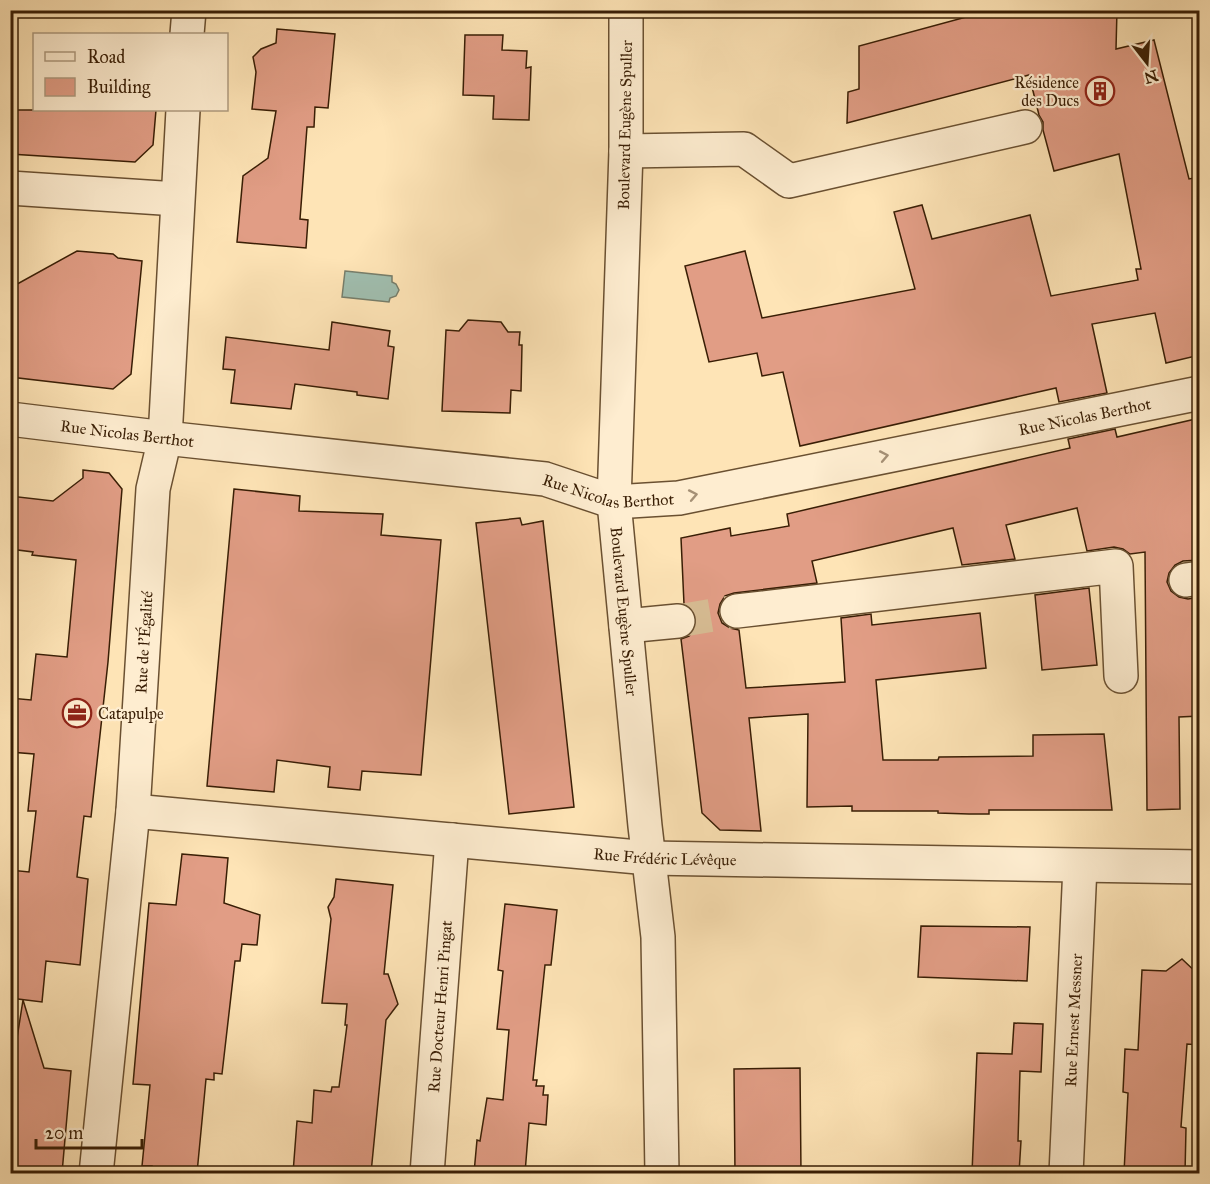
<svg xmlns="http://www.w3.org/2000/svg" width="1210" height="1184" viewBox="0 0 1210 1184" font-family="'IM FELL Great Primer',serif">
	<rect width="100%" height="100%" fill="#fee4b6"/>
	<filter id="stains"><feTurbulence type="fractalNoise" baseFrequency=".00333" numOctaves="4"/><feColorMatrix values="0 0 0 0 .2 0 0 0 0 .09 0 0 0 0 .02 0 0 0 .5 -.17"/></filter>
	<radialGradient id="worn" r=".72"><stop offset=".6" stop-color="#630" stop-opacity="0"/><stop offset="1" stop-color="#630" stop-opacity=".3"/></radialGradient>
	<path fill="#a0beaf" stroke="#777e6b" stroke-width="1.5" d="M345 271 392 276V282L396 284 399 290 396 296 390 298 389 302 342 297Z"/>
	<g fill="#e19d85" stroke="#391e05" stroke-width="1.5">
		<path d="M992 10H1117L1116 49 1154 40 1189 179 1200 177V355L1166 363 1155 313 1092 324 1107 393 1059 402 1056 388 800 446 783 372 762 376 757 353 709 362 685 266 745 251 762 318 915 289 894 212 922 205 932 239 1030 215 1051 296 1138 280 1136 269H1141L1119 154 1054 171 1043 130V122L1039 115 1029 75 847 123 848 92 859 89V46Z"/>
		<path d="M277 29 335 34 328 108 315 107 314 127H307L300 219 308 220 306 248 237 242 243 176 268 158 276 111 252 109 256 72 253 57 261 49 276 43Z"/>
		<path d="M465 35H503L502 50 527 51 526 68 531 67 529 120 493 119 494 96 463 95Z"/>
		<path d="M10 110H156L153 145 135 162 10 154Z"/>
		<path d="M77 251 113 254 118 258 142 261 131 374 113 389 10 377V288Z"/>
		<path d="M468 320 501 322 508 332H520L519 345H522L521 391 511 390 510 413 442 411 446 330 459 331Z"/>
		<path d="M332 322 390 331 388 346 394 347 388 399 357 395V392L295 384 291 409 231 403 235 370 223 369 226 337 329 350Z"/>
		<path d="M1200 418V560L1183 561 1175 565 1169 573 1167 582 1171 591 1179 597 1188 599 1200 597V716L1179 717 1180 809 1147 810 1145 552 1130 554 1123 549 1114 547 1087 551 1077 508 1006 525 1015 559 962 565 953 528 812 561 817 583 734 593 725 596 720 604 718 613 722 623 730 628 739 630 746 688 845 682 841 618 871 614 872 625 980 613 986 668 876 680 883 760H938L939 757 1033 756V735L1104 734 1112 810H989V814H969L938 813V811H852V806L807 807 808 714 749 718 761 831 720 830 702 813 681 639 689 636 695 629 697 620 693 610 684 604 681 538 730 528 731 536 789 526 787 514 1070 448 1068 439 1115 429 1117 437Z"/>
		<path d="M83 470 109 473 122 489 108 662 91 817 84 816 77 877 88 879 80 965 46 961 42 1002 10 998V870L29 872 36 811H28L34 754 10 752V698L31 700 36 654 67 657 76 560 32 555 33 552 10 549V496L53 501 83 478Z"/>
		<path d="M234 489 300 496 299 511 383 514 381 535 441 540 421 775 362 771 360 790 328 787 330 767 277 760 274 792 207 786Z"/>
		<path d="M520 518 522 525 543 521 574 807 509 814 476 523Z"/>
		<path d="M1089 588 1097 665 1042 670 1035 595Z"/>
		<path d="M182 854 228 858 224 903 260 915 257 945 242 944 240 961H235L222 1074 214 1073V1080L206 1079 197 1173H152V1166H142L150 1085 133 1084 149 903 176 905Z"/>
		<path d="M336 879 393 885 384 974H388L398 1004 386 1020 371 1173H293L297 1121 312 1123 314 1090 331 1092 332 1087H339L347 1025H345L347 1004 322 1003 331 919 328 907 334 897Z"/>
		<path d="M505 904 557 910 551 965H545L533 1080H537L536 1086H544L543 1095H548L546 1125 529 1123 525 1173H474L477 1140 480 1141 487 1098 503 1100 509 1030 497 1029 503 971 498 970Z"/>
		<path d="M921 926 1030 927 1027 981 918 977Z"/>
		<path d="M1182 959 1200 976V1045L1187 1044 1181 1127 1186 1128 1185 1173H1124L1128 1093 1123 1092 1125 1049 1138 1050 1142 970 1166 971Z"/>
		<path d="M23 1000 44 1068 71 1071 62 1173H10V1083Z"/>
		<path d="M1014 1023 1043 1024 1041 1072 1020 1071 1018 1141H1021L1019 1173H972L977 1053 1012 1054Z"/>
		<path d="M800 1068 801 1173H735L734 1069Z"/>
	</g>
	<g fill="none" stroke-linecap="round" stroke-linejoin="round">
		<path stroke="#d7bc93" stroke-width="33" stroke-dasharray="33 16" stroke-linecap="butt" d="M678 621 737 611"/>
		<g stroke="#6a5031" stroke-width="36">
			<g id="minor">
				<path id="s1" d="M626 10V151L614 502 645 826 658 937 662 1174"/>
				<path d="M187 34 189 10"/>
				<path d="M626 151 744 149 789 181 1025 127"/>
				<path d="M10 188 177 199"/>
				<path id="s2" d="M10 419 165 438 545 479 614 502 679 498 1200 393"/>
				<path d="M1186 580 1200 578"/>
				<path d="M737 611 1116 566 1121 676"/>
				<path d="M626 626 678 621"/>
				<path id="s3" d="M133 811 649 858 1200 867"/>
				<path id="s4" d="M96 1174 133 811 153 489 165 438 183 110"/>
				<path id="s5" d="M427 1174 452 840"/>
				<path id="s6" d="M1066 1174 1080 866"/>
			</g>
		</g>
		<use href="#minor" stroke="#feedd0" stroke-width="33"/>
	</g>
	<defs><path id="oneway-chevron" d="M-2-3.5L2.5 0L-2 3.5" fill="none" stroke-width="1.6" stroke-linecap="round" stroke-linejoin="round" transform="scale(1.5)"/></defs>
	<g stroke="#a59075">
		<use href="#oneway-chevron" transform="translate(884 456) rotate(-11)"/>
		<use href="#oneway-chevron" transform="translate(693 495) rotate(-11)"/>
	</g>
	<defs>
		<g id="building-ring" transform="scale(1.5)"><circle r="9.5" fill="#feedd0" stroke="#8f2418" stroke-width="1.5"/><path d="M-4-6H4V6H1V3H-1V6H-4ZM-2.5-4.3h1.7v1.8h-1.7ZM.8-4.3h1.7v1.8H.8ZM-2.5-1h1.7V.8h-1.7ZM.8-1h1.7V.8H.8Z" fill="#8f2418"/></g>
		<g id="office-ring" transform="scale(1.5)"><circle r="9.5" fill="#feedd0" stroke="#8f2418" stroke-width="1.5"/><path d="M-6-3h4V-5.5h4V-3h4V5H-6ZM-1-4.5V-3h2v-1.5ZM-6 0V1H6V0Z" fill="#8f2418"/></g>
	</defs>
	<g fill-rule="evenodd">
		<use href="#building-ring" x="1100" y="91"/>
		<use href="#office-ring" x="77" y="713"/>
	</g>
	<g text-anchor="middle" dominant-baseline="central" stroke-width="4.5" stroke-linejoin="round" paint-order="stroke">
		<g font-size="16" fill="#391e05" stroke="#feedd0" text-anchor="end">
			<text x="1079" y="82">Résidence<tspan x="1079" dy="18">des Ducs</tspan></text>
			<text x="98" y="713" text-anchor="start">Catapulpe</text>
		</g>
		<g font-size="16" fill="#391e05" stroke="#feedd0">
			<text transform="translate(625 125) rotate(-89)">Boulevard Eugène Spuller</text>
			<text stroke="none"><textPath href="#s2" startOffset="1090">Rue Nicolas Berthot</textPath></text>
			<text stroke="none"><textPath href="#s2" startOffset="118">Rue Nicolas Berthot</textPath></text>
			<text stroke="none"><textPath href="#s2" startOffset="604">Rue Nicolas Berthot</textPath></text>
			<text stroke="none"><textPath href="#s1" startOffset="602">Boulevard Eugène Spuller</textPath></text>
			<text stroke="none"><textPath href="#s4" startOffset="534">Rue de l'Égalité</textPath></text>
			<text stroke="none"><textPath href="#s3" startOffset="534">Rue Frédéric Lévêque</textPath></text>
			<text stroke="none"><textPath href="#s5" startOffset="168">Rue Docteur Henri Pingat</textPath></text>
			<text stroke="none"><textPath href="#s6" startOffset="154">Rue Ernest Messner</textPath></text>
		</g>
	</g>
	<rect width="1210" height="1184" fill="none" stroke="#fee4b6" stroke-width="36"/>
	<rect x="12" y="12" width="1186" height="1160" fill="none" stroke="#391e05" stroke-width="3"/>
	<rect x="18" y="18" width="1174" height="1148" fill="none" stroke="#391e05" stroke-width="1.5"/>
	<rect x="33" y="33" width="195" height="78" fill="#feedd0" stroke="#af9a7f" stroke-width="1.5"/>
	<rect x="45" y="52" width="30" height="9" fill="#feedd0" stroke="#af9a7f" stroke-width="1.5"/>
	<text x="87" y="63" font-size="18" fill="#391e05">Road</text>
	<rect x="45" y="78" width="30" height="18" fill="#e19d85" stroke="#af9a7f" stroke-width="1.5"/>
	<text x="87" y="93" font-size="18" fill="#391e05">Building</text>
	<g transform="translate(1147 63) rotate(163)" stroke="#feedd0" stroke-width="4.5" paint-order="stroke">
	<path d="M0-4.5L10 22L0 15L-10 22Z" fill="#391e05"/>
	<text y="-9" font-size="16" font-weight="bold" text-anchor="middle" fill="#391e05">N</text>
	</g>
	<path d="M36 1139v9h106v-9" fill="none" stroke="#391e05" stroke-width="3"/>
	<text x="45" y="1139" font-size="18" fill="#391e05" stroke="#feedd0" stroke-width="4.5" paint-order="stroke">20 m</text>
	<rect width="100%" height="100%" filter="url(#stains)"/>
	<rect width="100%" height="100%" fill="url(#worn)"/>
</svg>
